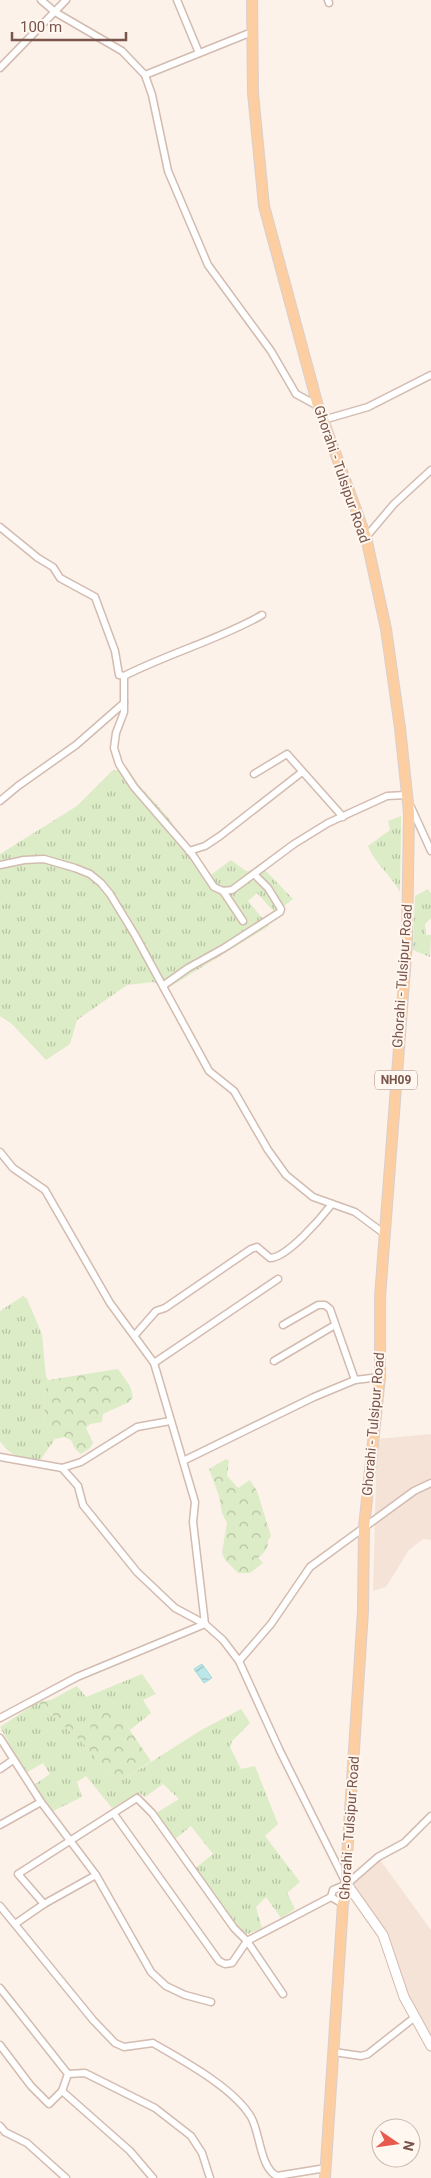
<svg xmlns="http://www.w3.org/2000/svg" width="431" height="2178" viewBox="0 0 431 2178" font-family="Roboto,sans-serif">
	<defs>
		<pattern id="grass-tufts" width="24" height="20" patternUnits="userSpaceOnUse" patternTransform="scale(1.25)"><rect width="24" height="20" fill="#dbecc6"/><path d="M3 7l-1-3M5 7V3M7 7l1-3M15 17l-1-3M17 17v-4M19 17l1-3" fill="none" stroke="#b6c2a3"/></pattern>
		<pattern id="forest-crowns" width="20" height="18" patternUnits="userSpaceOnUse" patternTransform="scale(1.25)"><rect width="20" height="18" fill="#dbecc6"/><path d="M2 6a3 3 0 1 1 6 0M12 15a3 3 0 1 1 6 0" fill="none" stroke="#b6c2a3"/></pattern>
		<pattern id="water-waves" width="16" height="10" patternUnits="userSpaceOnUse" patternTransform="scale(1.25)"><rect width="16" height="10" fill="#bce7e8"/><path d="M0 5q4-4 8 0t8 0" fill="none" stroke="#9ebebe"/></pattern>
	</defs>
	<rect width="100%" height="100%" fill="#fdf2e9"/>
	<g fill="#f5e3d7">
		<path d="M431 1434V1540L423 1539 409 1550 386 1587 373 1591 377 1439Z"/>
		<path d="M378 1857 431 1930V2046L404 1989 368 1905 347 1884Z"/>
	</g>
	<g fill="url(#grass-tufts)">
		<path d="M127 767 139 785 167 816 211 875 231 860 246 871 264 869 293 899 275 913 257 893 248 901 269 926 168 988 153 982 127 985 77 1020 70 1044 46 1060 12 1024 0 1016V854L77 806 112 771Z"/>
		<path d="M401 816V826L400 892C391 875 375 864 368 846L390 830 388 821Z"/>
		<path d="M428 889 431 894V918L425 924 426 935H431L430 957 413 950 415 896Z"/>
		<path d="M23 1296 27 1299 42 1334 46 1377 48 1380C44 1394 40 1431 55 1439L41 1459C23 1459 10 1457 0 1441V1311Z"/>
		<path d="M142 1674 156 1694 143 1700 151 1713 130 1730 118 1713 90 1732 51 1700 77 1686 86 1697Z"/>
		<path d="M38 1702 86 1746 108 1774 124 1779 203 1729 241 1709 250 1723 232 1741 230 1747 241 1769 255 1766 278 1824 265 1836 300 1882 287 1893 295 1909 281 1918 266 1897 256 1907 262 1928 248 1934 235 1927 194 1869 213 1854 191 1826 174 1840 156 1813 179 1799 163 1784 145 1797 141 1794 136 1795 112 1808 86 1776 77 1782 82 1797 53 1811 34 1785 50 1774 43 1763 26 1773 0 1727Z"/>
	</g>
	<g fill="url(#forest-crowns)">
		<path d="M118 1369 130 1386 133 1397 129 1402 103 1414 102 1422 90 1424 86 1428 93 1443 90 1448 81 1454 75 1449 71 1440 64 1437 55 1439C40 1431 44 1394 48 1380Z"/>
		<path d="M226 1459 229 1461 227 1476 238 1488 250 1480 257 1491 271 1536 268 1540C269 1548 264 1553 258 1558L263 1563 250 1573H238L225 1560 222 1553 227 1523 222 1513 219 1496 209 1469Z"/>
		<path d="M51 1700 90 1731 91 1721 99 1713H118L151 1761 124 1779 108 1774 86 1746 38 1702Z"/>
	</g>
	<path fill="url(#water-waves)" stroke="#a2d9da" d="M202 1664 212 1678 204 1683 194 1669Z"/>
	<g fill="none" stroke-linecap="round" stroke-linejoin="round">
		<g stroke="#d3bbb0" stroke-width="9">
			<g id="street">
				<path d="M41 0 55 12 122 51 145 75 152 95 168 171 208 265 271 351 296 394 318 406"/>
				<path d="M177 0 199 53"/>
				<path d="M328 0 329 3"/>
				<path d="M0 68 66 0"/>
				<path d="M145 75 252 32"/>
				<path d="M323 420 368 407 431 375"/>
				<path d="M0 527 38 558 53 567 60 578 95 597 115 651 119 675 124 676"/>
				<path d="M366 537 394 504 431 470"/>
				<path d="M262 615C218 640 169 653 124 676V712L116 733 114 748 119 764 134 787 192 854 214 887 223 891 232 890 294 844 328 823 387 796 406 795"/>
				<path d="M254 774 287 754 343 817"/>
				<path d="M0 801 18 786 76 745 124 703"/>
				<path d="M411 807 431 851"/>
				<path d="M189 851 205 846 220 836 302 772"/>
				<path d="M0 865 24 860 44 859 75 868 90 874 101 883 110 894 135 935 209 1071 234 1091 268 1150 286 1175 313 1197 355 1212 386 1235"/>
				<path d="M223 891 243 921"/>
				<path d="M164 985 188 968 224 948 280 912 281 909 268 888 254 874"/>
				<path d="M0 1152 13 1168 45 1190 110 1303 154 1363 195 1502 193 1522 205 1624 223 1640 239 1661 280 1751 344 1879"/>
				<path d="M283 1325 318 1305H325L330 1309 355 1380"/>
				<path d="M135 1335 156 1311 165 1308 251 1249 257 1247 270 1258C287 1258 321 1218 332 1204"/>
				<path d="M274 1361 335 1325"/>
				<path d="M154 1363 278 1279"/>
				<path d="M0 1457 62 1468 81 1462 137 1427 170 1421"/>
				<path d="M183 1461 314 1397 355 1380 380 1377"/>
				<path d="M62 1468 78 1486 83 1505 137 1572 175 1608 205 1624"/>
				<path d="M239 1661 271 1624 310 1567 414 1491 431 1483"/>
				<path d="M0 1718 77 1677 205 1624"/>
				<path d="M0 1738 41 1802 96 1875 151 1972 166 1986 185 1995 211 2002"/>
				<path d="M0 1769 13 1760"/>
				<path d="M114 1814 219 1961 225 1964 232 1963 247 1941 283 1994"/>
				<path d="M0 1825 41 1802"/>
				<path d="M44 1904 18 1874 137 1798 152 1813 234 1928 247 1941 331 1897"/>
				<path d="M343 1904 331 1897 333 1890 347 1884 378 1857 404 1843 431 1816"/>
				<path d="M0 1906 93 2020 115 2043 124 2047 153 2043C183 2061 233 2087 251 2117 260 2132 260 2168 277 2176L326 2168"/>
				<path d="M15 1924 44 1904 96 1875"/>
				<path d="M0 1988 68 2074 62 2091"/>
				<path d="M0 2045 31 2086 49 2104 62 2091 130 2151 153 2178"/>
				<path d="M334 2052 361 2056 368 2054 415 2017"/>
				<path d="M68 2074 85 2073 155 2108 191 2136 202 2153 210 2178"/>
				<path d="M0 2126 5 2132 27 2143 66 2178"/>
			</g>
		</g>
		<g stroke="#d6baad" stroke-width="11">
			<path id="secondary" d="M347 1884 383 1935 404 1997 431 2046"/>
		</g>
		<g stroke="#d9cfcd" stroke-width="12">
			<path id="primary" d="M252 0 253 93 264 206 318 406 366 537 386 629 400 728 409 813 407 943 380 1297V1377L364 1527 363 1611 346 1873 347 1884 343 1904 325 2178"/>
		</g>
		<use href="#street" stroke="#fff" stroke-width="6"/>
		<use href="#secondary" stroke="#fff" stroke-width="9"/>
		<use href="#primary" stroke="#fccea1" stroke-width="10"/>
	</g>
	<g text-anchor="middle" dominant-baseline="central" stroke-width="4" stroke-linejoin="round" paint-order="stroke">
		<rect fill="#fff7f0" stroke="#a1867c" stroke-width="1" x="375" y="1070.5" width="42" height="19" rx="4"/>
		<g font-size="12" font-weight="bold" fill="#79554b">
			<text x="396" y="1080">NH09</text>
		</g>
		<g font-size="14" fill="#79554b" stroke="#fff7f0">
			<text transform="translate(342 474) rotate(71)">Ghorahi - Tulsipur Road</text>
			<text transform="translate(402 976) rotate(-86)">Ghorahi - Tulsipur Road</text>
			<text transform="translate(373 1424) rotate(-85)">Ghorahi - Tulsipur Road</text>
			<text transform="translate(349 1828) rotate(-86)">Ghorahi - Tulsipur Road</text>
		</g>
	</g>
	<g transform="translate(396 2143) rotate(103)"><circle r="24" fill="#fff7f0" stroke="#c9b6ae"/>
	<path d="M0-4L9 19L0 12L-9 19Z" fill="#e85a4d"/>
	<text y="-8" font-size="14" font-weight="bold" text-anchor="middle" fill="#79554b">N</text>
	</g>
	<path d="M12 32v8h114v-8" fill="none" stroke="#79554b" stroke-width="2.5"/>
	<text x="20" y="32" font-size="15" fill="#79554b" stroke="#fff7f0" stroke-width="4" paint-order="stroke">100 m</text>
</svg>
